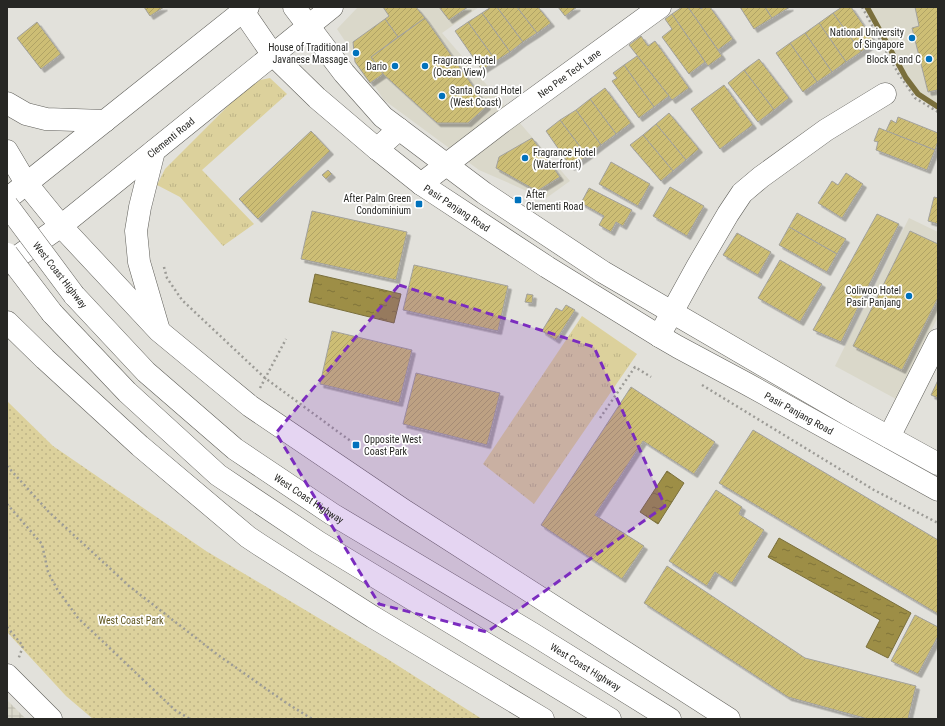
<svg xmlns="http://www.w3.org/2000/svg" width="945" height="726" viewBox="0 0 945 726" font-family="'Roboto Condensed',sans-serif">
	<defs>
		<pattern id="industrial-grid" width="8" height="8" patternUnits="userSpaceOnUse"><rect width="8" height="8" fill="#dad8ca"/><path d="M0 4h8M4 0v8" fill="none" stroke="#bbb9ad"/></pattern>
		<pattern id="grass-tufts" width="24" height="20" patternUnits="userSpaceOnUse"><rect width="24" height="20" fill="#dcd19c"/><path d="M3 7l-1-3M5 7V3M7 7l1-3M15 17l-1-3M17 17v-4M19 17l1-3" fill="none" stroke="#bdb386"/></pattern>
		<pattern id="park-dots" width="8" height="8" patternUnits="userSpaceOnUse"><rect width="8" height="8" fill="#dcd19c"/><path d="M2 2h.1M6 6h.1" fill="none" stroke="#bdb386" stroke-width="1.8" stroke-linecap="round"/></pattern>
		<pattern id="water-ripples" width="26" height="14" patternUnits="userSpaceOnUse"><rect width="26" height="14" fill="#9d8e46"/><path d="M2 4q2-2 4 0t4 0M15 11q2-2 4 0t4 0" fill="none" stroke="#80743a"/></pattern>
		<pattern id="building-hatch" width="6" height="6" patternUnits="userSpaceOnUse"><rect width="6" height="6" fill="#cdbe75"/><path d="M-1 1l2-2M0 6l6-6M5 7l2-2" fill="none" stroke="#b0a365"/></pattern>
		<filter id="shadow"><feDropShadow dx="3.5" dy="3.5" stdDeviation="0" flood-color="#0004"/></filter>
	</defs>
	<rect width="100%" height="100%" fill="#e2e1db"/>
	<g fill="#dad8ca">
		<path d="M358 7H479L442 33 570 181 545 199 479 170 384 100 337 29Z"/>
		<path d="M868 7H938V105L919 93 907 77Z"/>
		<path d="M909 218 938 232V317L896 399 835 366Z"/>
	</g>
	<path fill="url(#industrial-grid)" d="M7 700 26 719H7Z"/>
	<g fill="url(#grass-tufts)">
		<path d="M270 78 287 94 202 170 254 224 223 246 180 197 157 185 165 169 245 89 260 80Z"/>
		<path d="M582 316 637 354 534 504 483 464Z"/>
	</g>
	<path fill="url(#park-dots)" d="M7 401 53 446 206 551 389 660 482 719H93L66 696 7 632Z"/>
	<g fill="url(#water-ripples)" stroke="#7a6f3c">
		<path d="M315 274 401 294 394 323 309 302Z"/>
		<path d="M667 471 684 483 658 524 640 512Z"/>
		<path d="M779 538 911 613 888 658 866 647 880 620 768 557Z"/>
	</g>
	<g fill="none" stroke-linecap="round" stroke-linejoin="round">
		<path stroke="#7a6f3c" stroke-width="5.5" d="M867 7 906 78 918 94 938 107"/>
	</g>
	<g fill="url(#building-hatch)" stroke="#a2a19c" filter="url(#shadow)">
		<path d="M144 7H164L150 16Z"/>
		<path d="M383 7H416L425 18 398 37 385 19 389 16Z"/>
		<path d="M439 7H468L449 20Z"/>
		<path d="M491 7H497L523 42 510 52 482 13Z"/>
		<path d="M497 7H517L537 33 523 42Z"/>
		<path d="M517 7H538L551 23 537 33Z"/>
		<path d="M558 7H577L565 16Z"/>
		<path d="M682 7H688L722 56 708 66 672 14Z"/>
		<path d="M688 7H699L701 9 704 7H710L733 39 718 50Z"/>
		<path d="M740 7H765L772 18 754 29Z"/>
		<path d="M765 7H790L772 18Z"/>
		<path d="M842 7H851L875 42 861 52 833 13Z"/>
		<path d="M915 7H938V90L928 92 912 28 919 26Z"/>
		<path d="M482 13 510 52 496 61 468 22Z"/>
		<path d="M833 13 861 52 846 62 819 23Z"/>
		<path d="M672 14 705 62 689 74 662 37 672 29 665 19Z"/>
		<path d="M425 18 487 106 468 123H437L383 74 371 57Z"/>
		<path d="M385 19 398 37 371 57 383 74 370 83 355 62 353 42Z"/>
		<path d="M37 22 61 54 41 69 17 38Z"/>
		<path d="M468 22 496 61 482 70 455 31Z"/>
		<path d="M819 23 846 62 832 72 805 33Z"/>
		<path d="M805 33 832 72 817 82 790 43Z"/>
		<path d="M641 36 648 46 655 41 689 88 672 100 629 45Z"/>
		<path d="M790 43 817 82 803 92 776 53Z"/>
		<path d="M637 56 669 96 654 107 624 65Z"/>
		<path d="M759 59 789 98 774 110 744 70Z"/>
		<path d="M624 65 654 107 639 118 612 81 617 78 613 73Z"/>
		<path d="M744 70 774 110 758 122 728 83Z"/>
		<path d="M724 85 753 125 720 149 691 109Z"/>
		<path d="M605 88 631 123 616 134 590 99Z"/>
		<path d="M590 99 616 134 601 145 576 110Z"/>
		<path d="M576 110 601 145 587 156 560 120Z"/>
		<path d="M669 113 699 149 686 160 656 124Z"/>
		<path d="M898 117 938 133V141L935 150 886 131 891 120 896 123Z"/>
		<path d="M560 120 587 156 571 167 546 131Z"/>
		<path d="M656 124 686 160 673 171 643 135Z"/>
		<path d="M879 128 935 150 927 170 876 150 878 142 874 141Z"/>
		<path d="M311 131 330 151 258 219 239 199Z"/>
		<path d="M643 135 673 171 661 181 630 145Z"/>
		<path d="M532 138 560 177 537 191 496 168 499 157Z"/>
		<path d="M611 162 650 184 638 206 599 184Z"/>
		<path d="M328 170 332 174 326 179 322 175Z"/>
		<path d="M846 173 863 184 842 218 818 203 832 181 838 185Z"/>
		<path d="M670 187 704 206 687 236 653 216Z"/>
		<path d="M589 188 632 210 623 226 616 222 611 232 599 225 604 216 581 203Z"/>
		<path d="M934 197 938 198V224L928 221Z"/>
		<path d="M312 211 407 232 396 280 301 259Z"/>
		<path d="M797 213 846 239 837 254 789 227Z"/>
		<path d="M877 214 899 224 841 342 813 330Z"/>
		<path d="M789 227 837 254 827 272 779 245Z"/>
		<path d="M910 231 938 244V298L902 370 853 346Z"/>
		<path d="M737 233 771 252 758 275 723 255Z"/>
		<path d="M780 260 822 284 800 322 758 298Z"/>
		<path d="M414 265 508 286 498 331 403 310Z"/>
		<path d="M527 294 533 295 532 303 525 302Z"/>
		<path d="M566 305 575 310 556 340 542 331 556 308 562 311Z"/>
		<path d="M332 331 412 350 399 403 320 384Z"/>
		<path d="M416 373 500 393 487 445 403 424Z"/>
		<path d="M938 380V398L931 395Z"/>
		<path d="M631 387 715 442 694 474 643 441 595 515 644 546 622 579 541 525Z"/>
		<path d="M753 430 938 540V614L719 483Z"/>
		<path d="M716 490 742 507 739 514 764 530 732 583 715 572 707 586 669 561Z"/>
		<path d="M667 566 805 658 916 686 908 719H868L788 697 644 603Z"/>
		<path d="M915 615 938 627V636L918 674 891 661Z"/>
	</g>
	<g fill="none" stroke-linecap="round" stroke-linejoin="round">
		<g stroke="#61605b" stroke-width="23">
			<g id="minor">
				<path d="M377 149 399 129"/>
				<path id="s1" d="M421 184 502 122 660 7"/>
				<path d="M659 336 697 267 728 214 742 193 761 177 826 130 885 94"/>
				<path d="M889 437 938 340"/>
			</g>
		</g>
		<g stroke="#61605b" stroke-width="23">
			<g id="major">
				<path id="s2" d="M240 7 273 55 317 98 377 149 421 184 547 267 659 336 678 347 747 384 938 490"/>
				<path d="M294 7 344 73 383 117 484 193 603 272 847 414 938 464"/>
				<path d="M7 199 248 7"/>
				<path id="s3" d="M7 264 61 226 332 7"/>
				<path d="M7 675 51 719"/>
			</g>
		</g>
		<g stroke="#61605b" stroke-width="23">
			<g id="highway">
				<path d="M7 103 26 114 46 119 105 121"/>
				<path d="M7 151 26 183 61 226 159 331 250 406 405 511 729 719"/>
				<path d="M154 151 140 207 136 231 139 262 158 327"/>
				<path id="s4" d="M74 295 146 372 235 449 332 514 533 634 670 719"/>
				<path d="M52 313 127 392 218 475 318 542 610 719"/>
				<path d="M7 322 45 359 140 446 248 537 260 545 373 617 543 719"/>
			</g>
		</g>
		<g stroke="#9c9b96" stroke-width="2.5" stroke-dasharray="2 3" stroke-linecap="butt">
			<path d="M862 7 898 73 915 98 938 112"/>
			<path d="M164 267 167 278 182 300 265 378 356 445"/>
			<path d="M702 385 874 490 938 523"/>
			<path d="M260 388 286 339"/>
			<path d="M600 418 635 367 651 377"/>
			<path d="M7 466 49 512 129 586 218 655 285 702 312 719"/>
			<path d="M7 504 42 544 48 572 57 589 78 618 175 710 190 719"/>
			<path d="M7 627 23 646 18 660"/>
		</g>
		<use href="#minor" stroke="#fff" stroke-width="22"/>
		<use href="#major" stroke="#fff" stroke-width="22"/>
		<use href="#highway" stroke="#fff" stroke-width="22"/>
		<g stroke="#61605b" stroke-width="23" stroke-linecap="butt">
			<g id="highway-bridge">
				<path d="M7 205 74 295"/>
				<path d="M7 254 52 313"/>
			</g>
		</g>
		<use href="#highway-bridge" stroke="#fff" stroke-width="22"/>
	</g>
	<path fill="#7b2cbf" fill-opacity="0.2" stroke="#7b2cbf" stroke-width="3" stroke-dasharray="8 5" stroke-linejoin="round" d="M399 285 594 347 665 506 487 632 379 604 276 433Z"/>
	<g fill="#0072bc" stroke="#fff" stroke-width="1.5">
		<circle cx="912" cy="38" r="4"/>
		<circle cx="356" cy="53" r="4"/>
		<circle cx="929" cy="59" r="4"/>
		<circle cx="395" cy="66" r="4"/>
		<circle cx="425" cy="66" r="4"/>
		<circle cx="442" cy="96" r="4"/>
		<circle cx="525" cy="158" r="4"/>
		<rect x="514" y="196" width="8" height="8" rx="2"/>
		<rect x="415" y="200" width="8" height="8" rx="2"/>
		<circle cx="909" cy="296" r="4"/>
		<rect x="352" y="441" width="8" height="8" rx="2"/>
	</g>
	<g text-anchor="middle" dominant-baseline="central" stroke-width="3.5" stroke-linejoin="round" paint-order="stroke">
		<g font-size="10" fill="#272724" stroke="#fff" text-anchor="end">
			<text x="904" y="32">National University<tspan x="904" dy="12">of Singapore</tspan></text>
			<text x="348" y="47">House of Traditional<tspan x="348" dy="12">Javanese Massage</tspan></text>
			<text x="921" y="59">Block B and C</text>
			<text x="433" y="60" text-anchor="start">Fragrance Hotel<tspan x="433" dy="12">(Ocean View)</tspan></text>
			<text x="387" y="66">Dario</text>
			<text x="450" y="90" text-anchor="start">Santa Grand Hotel<tspan x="450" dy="12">(West Coast)</tspan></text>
			<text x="533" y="152" text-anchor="start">Fragrance Hotel<tspan x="533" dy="12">(Waterfront)</tspan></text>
			<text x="526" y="194" text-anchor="start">After<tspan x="526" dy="12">Clementi Road</tspan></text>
			<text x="411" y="198">After Palm Green<tspan x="411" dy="12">Condominium</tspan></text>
			<text x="901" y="290">Coliwoo Hotel<tspan x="901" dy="12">Pasir Panjang</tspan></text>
			<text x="364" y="439" text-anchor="start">Opposite West<tspan x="364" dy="12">Coast Park</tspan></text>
		</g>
		<g font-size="10" fill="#272724" stroke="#fff">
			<text stroke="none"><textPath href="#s1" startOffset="185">Neo Pee Teck Lane</textPath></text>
			<text stroke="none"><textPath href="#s3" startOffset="207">Clementi Road</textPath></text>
			<text stroke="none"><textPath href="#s2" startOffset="298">Pasir Panjang Road</textPath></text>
			<text transform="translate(60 275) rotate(52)">West Coast Highway</text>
			<text stroke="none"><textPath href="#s2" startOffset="697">Pasir Panjang Road</textPath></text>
			<text stroke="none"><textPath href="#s4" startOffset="312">West Coast Highway</textPath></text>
			<text stroke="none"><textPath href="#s4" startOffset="636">West Coast Highway</textPath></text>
		</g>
		<g font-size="10" fill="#5f541d" stroke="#fff">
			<text x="131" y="620">West Coast Park</text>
		</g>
	</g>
	<rect width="945" height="726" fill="none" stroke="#272724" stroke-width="16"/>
</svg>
